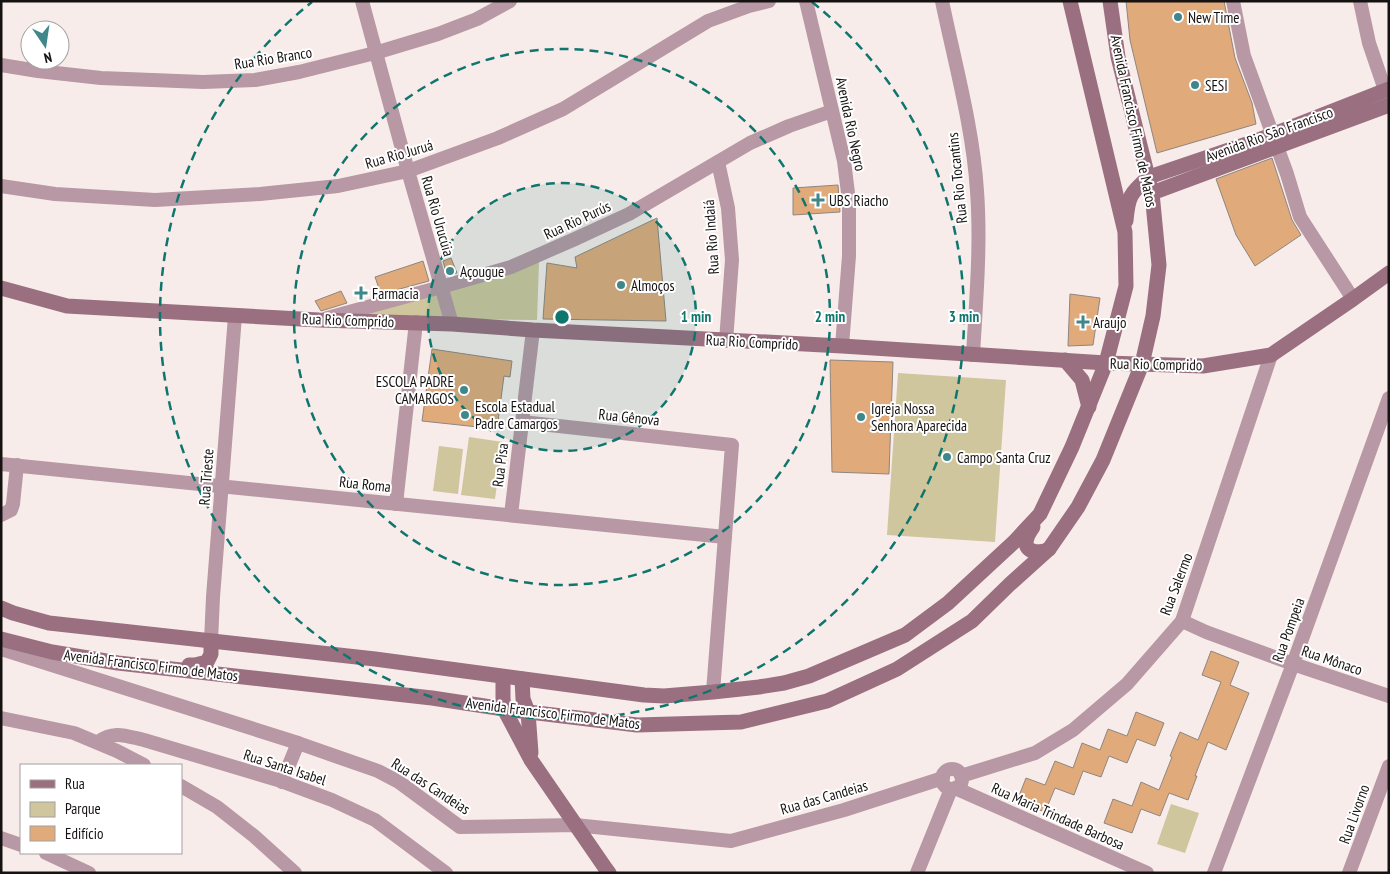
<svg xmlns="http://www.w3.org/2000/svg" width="1390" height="874" viewBox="0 0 1390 874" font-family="'PT Sans Narrow',sans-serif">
	<rect width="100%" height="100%" fill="#f8ecea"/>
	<g fill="#cfc69d">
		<path d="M539 262 537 320 456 319 448 289Z"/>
		<path d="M437 294 444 318 354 315Z"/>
		<path d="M898 373 1006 380 995 542 887 535Z"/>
		<path d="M469 437 503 442 495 499 461 495Z"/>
		<path d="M439 446 463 449 458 494 433 491Z"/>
		<path d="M1171 804 1199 813 1185 853 1157 844Z"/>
	</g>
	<g fill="#e0aa7b" stroke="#8e8680">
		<path d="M1126 1H1224L1235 58 1252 103 1256 124 1157 153 1130 40Z"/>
		<path d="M1272 158 1292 220 1301 235 1255 266 1236 235 1216 179Z"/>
		<path d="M838 185 840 212 793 215V188Z"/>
		<path d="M657 218 666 321 543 319 547 263 577 268 575 257Z"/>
		<path d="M451 258 457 273 447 276 443 261Z"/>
		<path d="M423 261 429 281 381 294 375 277Z"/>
		<path d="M341 291 347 303 321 311 315 301Z"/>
		<path d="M1070 294 1100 298 1093 345 1068 346Z"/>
		<path d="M432 349 512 361 510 377 504 376 497 429 422 421Z"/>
		<path d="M830 360 893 362 889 474 832 472Z"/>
		<path d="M1211 651 1239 662 1230 685 1249 693 1226 750 1208 742 1195 776H1197L1188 800 1169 793 1160 816 1141 809 1132 833 1104 823 1113 799 1132 806 1141 782 1159 790 1172 757 1170 756 1180 732 1198 740 1221 682 1202 675Z"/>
		<path d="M1136 712 1164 723 1155 746 1137 739 1127 763 1109 756 1101 777 1083 771 1074 795 1055 788 1045 812 1017 801 1026 778 1045 785 1055 761 1073 768 1082 743 1100 750 1108 729 1127 736Z"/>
	</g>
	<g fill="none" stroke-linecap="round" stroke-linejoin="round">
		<g stroke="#b798a4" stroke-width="14">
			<path d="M362 1 408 171 452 324"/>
			<path d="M806 1 844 161 849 201V256L842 346"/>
			<path d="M942 1C955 64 973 128 977 191 981 246 976 301 973 355"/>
			<path d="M1233 1 1244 56 1287 174 1300 217 1353 299"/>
			<path d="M1360 1 1369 43 1385 90"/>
			<path d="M1 65 38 71 101 78 203 82 255 80 299 72 375 53 438 34 477 19 510 1"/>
			<path d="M718 162 728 208 732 260 726 341"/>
			<path d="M1 186 55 194 155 200 260 194 338 186 408 171 498 138 563 109 708 21 749 6 769 1"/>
			<path d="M327 318 441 287 511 267 575 239 629 214 750 143 789 126 832 111"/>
			<path d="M522 422 732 445 713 692"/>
			<path d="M1 464 725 537"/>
			<path d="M396 504 416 322"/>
			<path d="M1 515 11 510 13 504 17 465"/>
			<path d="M511 515 533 330"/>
			<path d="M1182 621 1206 632 1293 664 1389 696"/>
			<path d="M211 641 213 597 235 316"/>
			<path d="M1 649 298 743 378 771 399 782 460 827 575 825 731 841 844 810 943 778"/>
			<path d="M1 718 74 733 117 751 144 765"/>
			<path d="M98 742C114 730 126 736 144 740L278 780 332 800 375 820 446 873"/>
			<circle cx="952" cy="779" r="10"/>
			<path d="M961 776 1035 753 1073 730 1127 684 1182 621 1271 355"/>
			<path d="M282 782 298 743"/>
			<path d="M181 786 217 807 254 836 295 873"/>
			<path d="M955 788 1147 873"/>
			<path d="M1 838 21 845"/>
			<path d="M46 853 89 873"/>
			<path d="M917 873 951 789"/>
			<path d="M1214 873 1293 664 1389 398"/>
			<path d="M1349 873 1389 766"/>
		</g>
		<g stroke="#9a6f80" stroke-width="15">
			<path d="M1152 193 1389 105"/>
			<path d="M1126 221C1128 197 1130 193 1149 177L1261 139 1389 89"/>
			<path d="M1 288 67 306 319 320 452 324 533 330 842 346 1106 363 1203 366 1271 355 1353 299 1389 273"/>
			<path d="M1065 360 1082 380 1089 407"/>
			<path d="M1033 527C1031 530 1028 534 1027 538 1022 553 1040 554 1049 549"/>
			<path d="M1 608 13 613 49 623 375 659 644 695 664 696 713 692 759 687 784 683 809 676 905 635 948 603 1014 542 1040 514 1072 447 1106 363 1126 286 1125 232 1070 1"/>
			<path d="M1 639 52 652 118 663 432 698 504 709 637 725 741 722 827 701 897 669 972 621 1010 584 1049 549 1078 507 1103 460 1142 364 1153 316 1159 265 1152 193 1118 57 1110 1"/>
			<path d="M189 665H195L207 662 211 654V641"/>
			<path d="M503 677V698L504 709 531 760 606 869 609 873"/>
			<path d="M522 679 523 699 528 712 531 753"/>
		</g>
	</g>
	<circle cx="562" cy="317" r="134" fill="#0f766e" fill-opacity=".12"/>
	<g fill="none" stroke="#0f766e" stroke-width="2.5" stroke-dasharray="9 6">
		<circle cx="562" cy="317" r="134"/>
		<circle cx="562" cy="317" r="268"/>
		<path d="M812 2A402 402 0 1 1 312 2"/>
	</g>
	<g fill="#3f878b" stroke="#fff" stroke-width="2">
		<circle cx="1178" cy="17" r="5"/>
		<circle cx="1195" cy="85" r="5"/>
		<path d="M815.5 192.5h5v5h5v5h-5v5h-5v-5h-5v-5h5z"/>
		<circle cx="450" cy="271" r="5"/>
		<circle cx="621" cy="285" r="5"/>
		<path d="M358.5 285.5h5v5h5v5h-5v5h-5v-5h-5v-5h5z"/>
		<path d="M1080.5 314.5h5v5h5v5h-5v5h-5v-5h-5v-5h5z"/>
		<circle cx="464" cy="390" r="5"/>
		<circle cx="465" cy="415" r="5"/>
		<circle cx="861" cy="417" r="5"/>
		<circle cx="947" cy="457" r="5"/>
	</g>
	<g text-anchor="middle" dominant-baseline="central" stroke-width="4" stroke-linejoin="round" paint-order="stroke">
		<g font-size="15" fill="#161211" stroke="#fff" text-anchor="start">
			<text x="1188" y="17">New Time</text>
			<text x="1205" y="85">SESI</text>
			<text x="829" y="200">UBS Riacho</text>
			<text x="460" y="271">Açougue</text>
			<text x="631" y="285">Almoços</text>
			<text x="372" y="293">Farmacia</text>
			<text x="1093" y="322">Araujo</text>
			<text x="454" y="381" text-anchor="end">ESCOLA PADRE<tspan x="454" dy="17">CAMARGOS</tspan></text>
			<text x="475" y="406">Escola Estadual<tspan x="475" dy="17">Padre Camargos</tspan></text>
			<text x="871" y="408">Igreja Nossa<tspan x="871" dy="17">Senhora Aparecida</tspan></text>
			<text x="957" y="457">Campo Santa Cruz</text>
		</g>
		<g font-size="15" fill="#161211" stroke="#fff">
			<text transform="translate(273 58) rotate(-9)">Rua Rio Branco</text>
			<text transform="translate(1134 121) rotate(78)">Avenida Francisco Firmo de Matos</text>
			<text transform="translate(851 124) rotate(78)">Avenida Rio Negro</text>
			<text transform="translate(1269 134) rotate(-20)">Avenida Rio São Francisco</text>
			<text transform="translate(399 154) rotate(-16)">Rua Rio Juruá</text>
			<text transform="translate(957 178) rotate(-96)">Rua Rio Tocantins</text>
			<text transform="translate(438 216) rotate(74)">Rua Rio Urucúia</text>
			<text transform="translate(577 220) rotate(-25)">Rua Rio Purús</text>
			<text transform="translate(711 237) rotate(-94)">Rua Rio Indaiá</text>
			<text transform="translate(348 320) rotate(2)">Rua Rio Comprido</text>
			<text transform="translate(752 342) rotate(3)">Rua Rio Comprido</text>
			<text transform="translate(1156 364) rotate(1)">Rua Rio Comprido</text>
			<text transform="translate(629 417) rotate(6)">Rua Gênova</text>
			<text transform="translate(500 465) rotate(-83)">Rua Pisa</text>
			<text transform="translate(206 477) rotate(-86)">Rua Trieste</text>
			<text transform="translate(365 484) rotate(6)">Rua Roma</text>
			<text transform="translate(1176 584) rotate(-69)">Rua Salermo</text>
			<text transform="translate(1288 630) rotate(-70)">Rua Pompeia</text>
			<text transform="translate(1332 660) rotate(19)">Rua Mônaco</text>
			<text transform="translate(151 665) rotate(7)">Avenida Francisco Firmo de Matos</text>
			<text transform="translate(553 713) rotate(7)">Avenida Francisco Firmo de Matos</text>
			<text transform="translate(285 767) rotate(18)">Rua Santa Isabel</text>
			<text transform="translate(431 786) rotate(33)">Rua das Candeias</text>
			<text transform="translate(824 797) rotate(-16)">Rua das Candeias</text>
			<text transform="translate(1354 814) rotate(-70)">Rua Livorno</text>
			<text transform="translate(1058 816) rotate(24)">Rua Maria Trindade Barbosa</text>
		</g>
	</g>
	<circle cx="562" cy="317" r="8" fill="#0f766e" stroke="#fff" stroke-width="2.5"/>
	<g font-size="15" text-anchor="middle" font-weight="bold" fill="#0f766e" stroke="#fff" stroke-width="4" stroke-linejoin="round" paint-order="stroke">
		<text x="696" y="322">1 min</text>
		<text x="830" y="322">2 min</text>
		<text x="964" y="322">3 min</text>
	</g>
	<rect width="1390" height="874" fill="none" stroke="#161211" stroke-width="5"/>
	<rect x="20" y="764" width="162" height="90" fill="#ffffff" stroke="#a2a0a0"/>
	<rect x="30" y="780" width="25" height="8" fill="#9a6f80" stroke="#a2a0a0"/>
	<text x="65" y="789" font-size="15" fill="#161211">Rua</text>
	<rect x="30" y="802" width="25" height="15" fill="#cfc69d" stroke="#a2a0a0"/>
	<text x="65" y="814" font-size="15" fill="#161211">Parque</text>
	<rect x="30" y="826" width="25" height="15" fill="#e0aa7b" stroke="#a2a0a0"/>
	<text x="65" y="839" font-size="15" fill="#161211">Edifício</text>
	<g transform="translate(45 45) rotate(167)"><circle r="24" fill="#ffffff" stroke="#a2a0a0"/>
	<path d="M0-4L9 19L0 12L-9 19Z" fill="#3f878b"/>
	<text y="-8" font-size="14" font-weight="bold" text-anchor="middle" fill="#161211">N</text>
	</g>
</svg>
